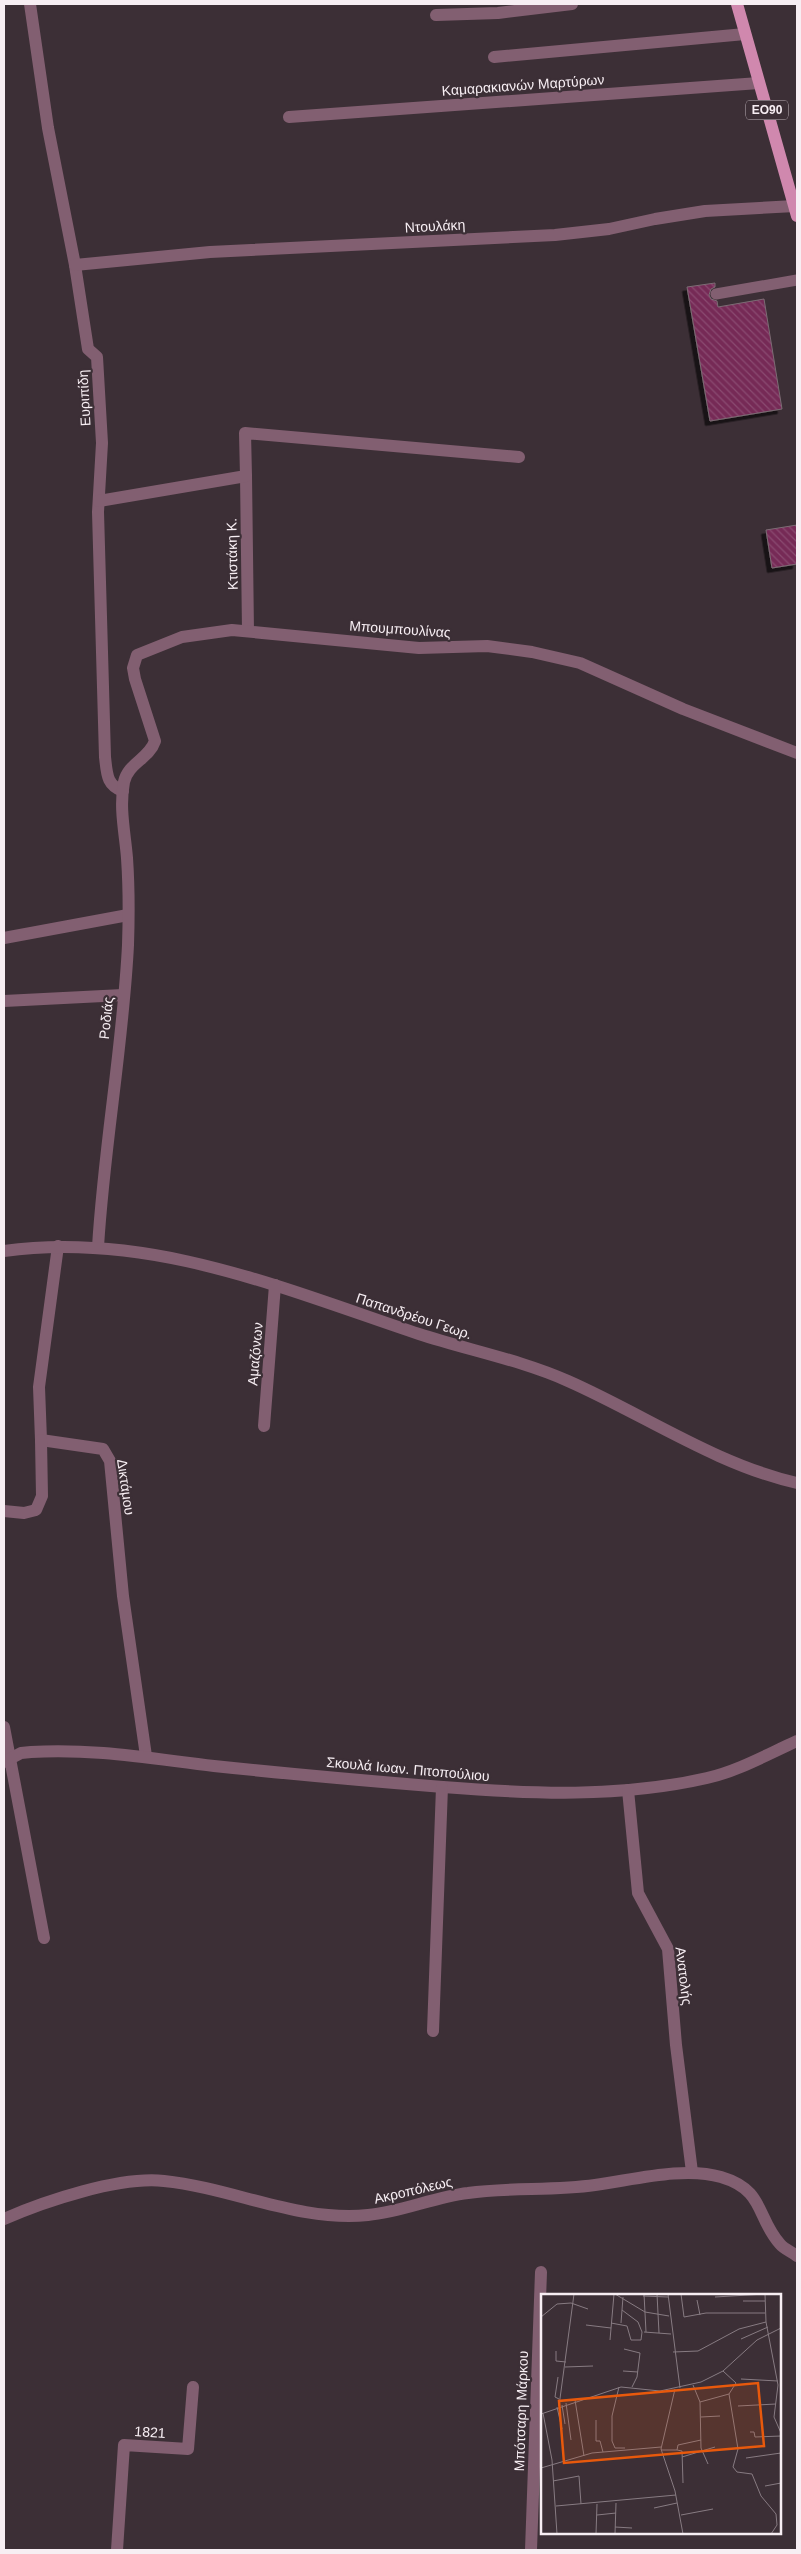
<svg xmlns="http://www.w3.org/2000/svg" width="801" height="2554" viewBox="0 0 801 2554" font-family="Arial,sans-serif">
	<defs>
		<pattern id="building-back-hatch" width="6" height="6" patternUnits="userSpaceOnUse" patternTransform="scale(1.25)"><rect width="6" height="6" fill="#762b57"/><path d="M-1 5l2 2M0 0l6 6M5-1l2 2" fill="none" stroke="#8a4a70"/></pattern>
		<filter id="shadow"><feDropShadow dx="-4.5" dy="4.5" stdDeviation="0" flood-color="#0009"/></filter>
	</defs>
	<rect width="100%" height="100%" fill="#3c2f36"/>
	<g fill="url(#building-back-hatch)" stroke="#7c6c74" filter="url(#shadow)">
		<path d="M715 283V287L711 289 709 295 711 299 717 301 718 307 764 299 782 409 710 421 687 287Z"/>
		<path d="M797 525V564L772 568 766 530Z"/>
	</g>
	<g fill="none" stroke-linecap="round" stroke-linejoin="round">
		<path stroke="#825f71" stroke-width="11" d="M716 294 797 280"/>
		<g stroke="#825f71" stroke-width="12">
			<path d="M30 4 48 128 75 265 88 349 97 357 102 443 98 512 105 757C107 773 106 785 123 791"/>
			<path d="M436 15 498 13 572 4"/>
			<path d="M494 57 745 34"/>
			<path d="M289 117 759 83"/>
			<path d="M75 265 210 252 555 235 609 229 655 219 705 211 795 206"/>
			<path d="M246 476 248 631"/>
			<path d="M99 501 246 476 245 433 519 457"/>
			<path d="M4 938 128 915"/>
			<path d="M4 1001 123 995"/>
			<path d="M58 1246 39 1387 41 1440 103 1449 110 1461 123 1596 146 1756"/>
			<path d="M98 1247C104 1146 123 1046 128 945 129 916 129 887 127 858 125 833 119 808 124 782 128 763 149 759 155 741L135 679 133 668 137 655 182 637 232 630 419 648 487 646 532 652 580 663 683 709 797 753"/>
			<path d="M4 1251C150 1231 284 1289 419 1334 468 1350 521 1360 568 1381 643 1414 717 1465 797 1483"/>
			<path d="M264 1426 275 1285"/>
			<path d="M4 1511 24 1513 36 1510 42 1496 41 1440"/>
			<path d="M4 1727 44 1938"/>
			<path d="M4 1762 21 1753 31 1752C93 1748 153 1759 214 1766 290 1774 367 1781 443 1787 531 1794 620 1798 707 1778 738 1771 768 1754 797 1741"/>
			<path d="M628 1790 638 1893 668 1949 676 2045 692 2172"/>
			<path d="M433 2031 442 1787"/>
			<path d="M4 2219C45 2201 120 2176 164 2181 233 2188 298 2222 368 2215 402 2212 434 2197 468 2193 510 2187 553 2191 595 2185 633 2180 684 2166 721 2177 765 2190 756 2217 780 2244 784 2249 792 2252 797 2256"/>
			<path d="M117 2550 124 2445 188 2449 193 2387"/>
			<path d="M531 2550 541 2272"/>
		</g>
		<path stroke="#d088ae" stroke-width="12" d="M737 4 797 216"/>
	</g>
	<g text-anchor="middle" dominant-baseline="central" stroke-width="4.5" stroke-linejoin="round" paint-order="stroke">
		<rect fill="#3c2f36" stroke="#bfb5ba" stroke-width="1" x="746" y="100.5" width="42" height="19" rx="4"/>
		<g font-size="12" font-weight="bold" fill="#f7eef3">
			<text x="767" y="110">ΕΟ90</text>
		</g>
		<g font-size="14" fill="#f7eef3" stroke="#3c2f36">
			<text transform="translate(523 85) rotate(-4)">Καμαρακιανών Μαρτύρων</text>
			<text transform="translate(435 226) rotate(-3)">Ντουλάκη</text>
			<text transform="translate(84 398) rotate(-93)">Ευριπίδη</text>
			<text transform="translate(232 554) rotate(-91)">Κτιστάκη Κ.</text>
			<text transform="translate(400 629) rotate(4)">Μπουμπουλίνας</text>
			<text transform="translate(106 1018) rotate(-84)">Ροδιάς</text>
			<text transform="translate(414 1316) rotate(18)">Παπανδρέου Γεωρ.</text>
			<text transform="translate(255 1354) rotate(-85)">Αμαζόνων</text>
			<text transform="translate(126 1487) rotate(82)">Δικτάμου</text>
			<text transform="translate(408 1769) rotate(5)">Σκουλά Ιωαν. Πιτοπούλιου</text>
			<text transform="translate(684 1976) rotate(83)">Ανατολής</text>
			<text transform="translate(413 2190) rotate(-13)">Ακροπόλεως</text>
			<text transform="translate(521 2411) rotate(-88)">Μπότσαρη Μάρκου</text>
			<text transform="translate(150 2432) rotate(4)">1821</text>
		</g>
	</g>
	<g transform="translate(541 2294)">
		<rect width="240" height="240" fill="#3c2f36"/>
		<path fill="none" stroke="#877b82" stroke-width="1" d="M74 0 104 18 128 22M103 0 105 38M116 0 118 39M127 0 139 94M140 0 143 23 165 19H224M224 0 225 28 237 91 233 123 240 139M102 2 127 3M174 3 224 0M156 6 159 21M202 7H224M0 23 16 10 30 9 47 15M70 29 86 32 90 46H100L101 38 97 28 81 16M80 29 82 3M45 31 70 34M103 38 130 40M200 45 227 33M69 46 73 0M83 55 99 59 96 83 91 93M15 57V67L25 68M132 58 157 57 198 35 225 28M24 73 52 72M82 77 97 78M182 77 195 89 188 100 197 155 192 173 196 178 211 180 220 202 235 220 236 231 230 240M17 83 14 103 18 105M200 85 237 87M152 91 159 108 160 154 167 170M78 93 71 122V147L74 154H84M134 95 120 155 134 197 142 240M34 106 43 162M159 108 188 100M25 109 30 146M21 111 24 130M18 112 33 0M197 112 235 110M16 113 21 135M2 119 11 166 16 240M0 120 80 93 119 97 160 88 182 77 216 46 240 34M160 123 179 122M55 126V147H59L62 158M209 138H213L214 143 240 142M120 156H136L137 151 160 146M136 156 141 157 142 189M141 163 174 153M205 164 240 159M0 174 51 159 120 153M12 187 38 182 40 210M224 192 240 189M15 212 135 201M113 214 136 209M56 221 75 219M140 221 172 215M74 233 91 234M55 240 56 210M74 240 75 209"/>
		<path fill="#e8590c" fill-opacity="0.15" stroke="#e8590c" stroke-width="2.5" d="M217 89 223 152 23 169 18 107Z"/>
		<rect width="240" height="240" fill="none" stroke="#f7eef3" stroke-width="2.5"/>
	</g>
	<rect width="801" height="2554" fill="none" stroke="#f7eef3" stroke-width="10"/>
</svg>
